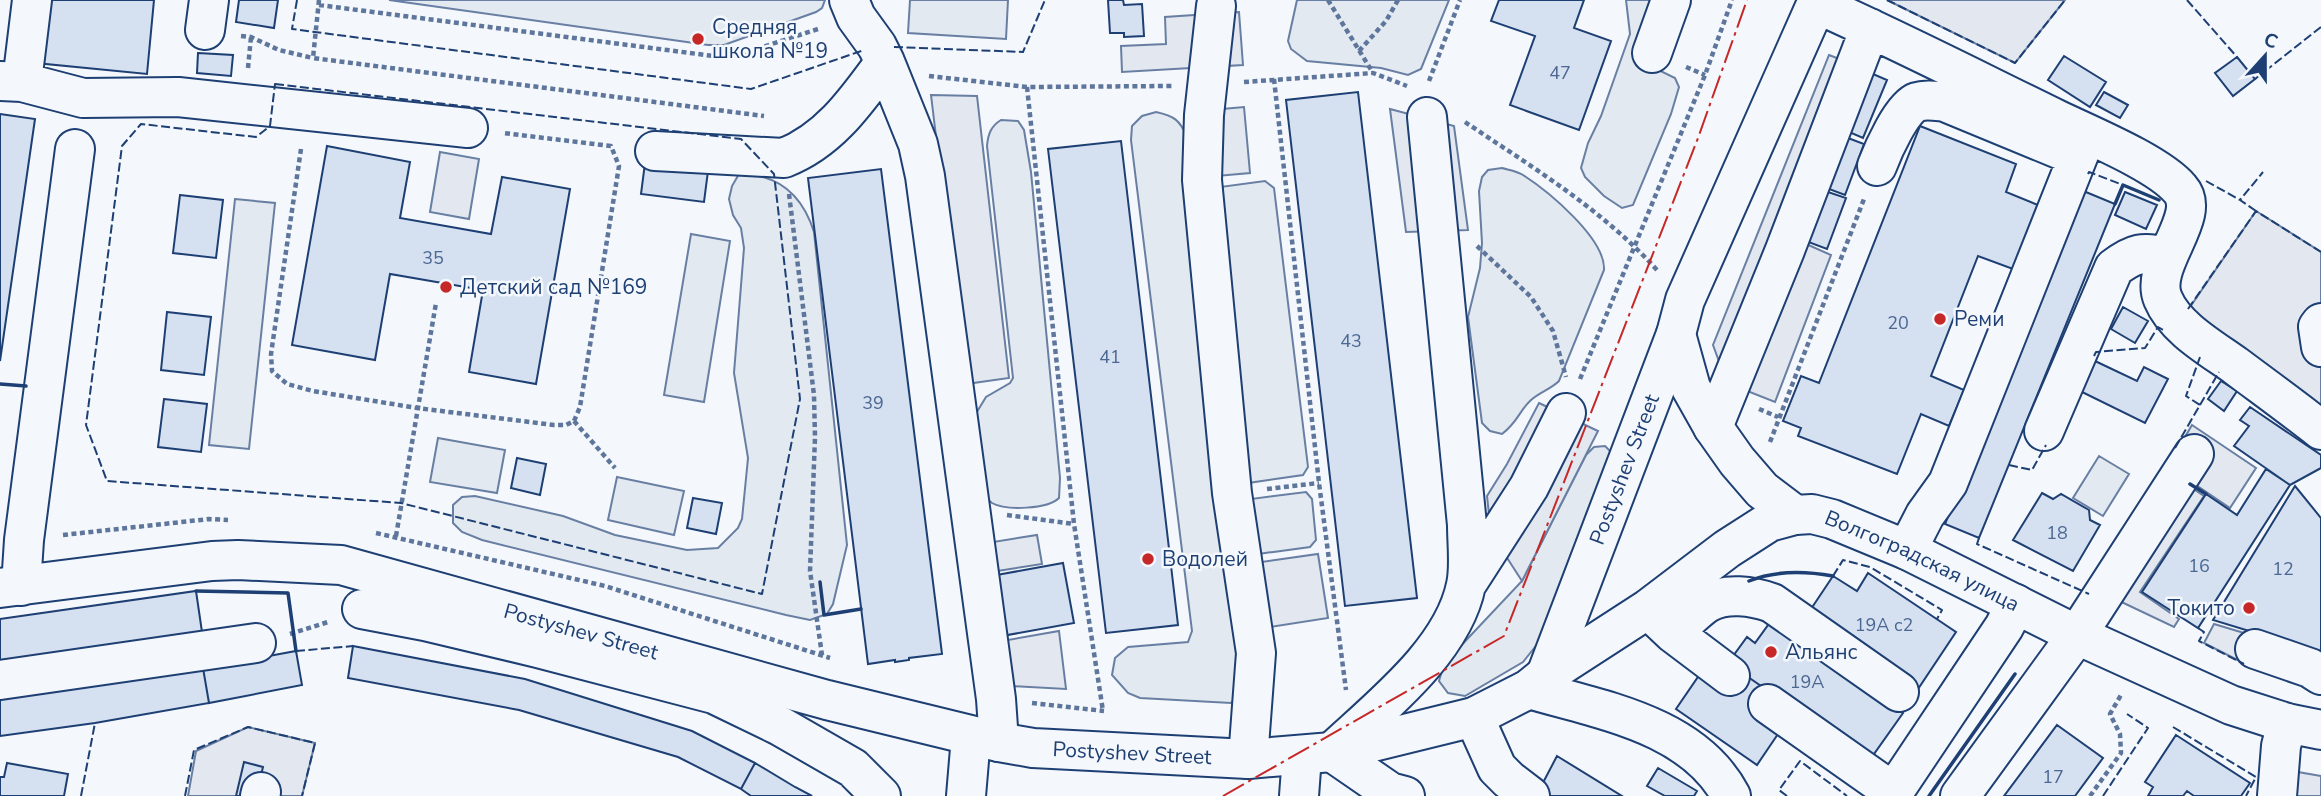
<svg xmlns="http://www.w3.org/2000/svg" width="2321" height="796" font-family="'Nunito Sans',sans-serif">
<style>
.green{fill:#e3e9f0;stroke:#687fa3;stroke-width:2}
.parking{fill:#e3e8f0;stroke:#687fa3;stroke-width:2}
.building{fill:#d5e0f0;stroke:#1d3f73;stroke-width:2}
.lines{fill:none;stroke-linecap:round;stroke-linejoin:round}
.minor-casing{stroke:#1d3f73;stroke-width:42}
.major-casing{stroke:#1d3f73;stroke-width:42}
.path{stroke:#5e769c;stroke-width:4.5;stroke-dasharray:5 3.5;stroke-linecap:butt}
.minor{stroke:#f4f7fb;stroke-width:38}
.major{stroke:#f4f7fb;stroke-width:38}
.fence{stroke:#1d3f73;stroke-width:2;stroke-dasharray:9 3.5;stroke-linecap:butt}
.wall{stroke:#1d3f73;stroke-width:3.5}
.power{stroke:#c62828;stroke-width:2;stroke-dasharray:24 5 3.5 5;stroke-linecap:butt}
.poi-dot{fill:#c62828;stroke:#f4f7fb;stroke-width:2.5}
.labels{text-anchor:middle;stroke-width:5;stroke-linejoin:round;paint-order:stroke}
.number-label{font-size:18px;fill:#4b6792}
.poi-label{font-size:21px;fill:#1d3f73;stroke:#f4f7fb;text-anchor:start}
.street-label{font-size:21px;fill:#1d3f73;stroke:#f4f7fb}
</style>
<rect width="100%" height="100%" fill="#f4f7fb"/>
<path class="green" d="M389 0H825L822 8 816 12 724 45H708Z
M910 0H1008L1006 39 908 33Z
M1297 0H1449L1421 69 1408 75 1381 68 1307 61 1291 49 1288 41Z
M1626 0H1663L1644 63 1675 78 1679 87 1671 114 1633 205 1622 208 1604 196 1585 177 1581 168 1588 143 1601 116 1630 34Z
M1156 112C1174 116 1180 120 1187 137L1242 652 1240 693 1231 703 1140 698 1128 693 1112 675 1115 658 1128 647 1188 642 1192 631 1131 140 1132 126 1142 116Z
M1001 120 1018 121 1024 130 1031 172 1060 478 1059 498C1048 509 1006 511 992 503 989 501 987 498 984 495L972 420 986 397 1010 383 1013 378 987 146C988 134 991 126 1001 120Z
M1502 168C1509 170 1517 171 1523 175 1548 191 1606 239 1604 270L1559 381C1551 389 1540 392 1531 400 1519 411 1518 422 1502 434L1490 431 1482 423 1468 317 1480 268 1482 243 1479 191 1482 177 1488 170Z
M739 174C778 174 802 194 814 232L847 545 833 604 827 614 810 620 786 615 482 540 462 532 453 523V505L462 497 475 496 563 516 615 535 687 550 718 548 738 528 742 519 748 458 734 373 744 248 741 228 733 215 729 199 732 186Z
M1265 181 1274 188 1308 467 1303 475 1248 483 1220 187Z
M235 199 275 203 249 449 209 445Z
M691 234 730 241 704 402 664 395Z
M438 438 505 450 497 493 430 482Z
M1605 446 1611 452 1543 637 1523 662 1465 696 1448 693 1439 681 1443 667 1456 651 1522 581 1586 455 1594 447Z
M2099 456 2129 474 2103 516 2073 498Z
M617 477 684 491 674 535 608 520Z
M1306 492 1312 499 1316 540 1310 547 1258 554 1251 499Z"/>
<path class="parking" d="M1887 0H2065L2015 63Z
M1239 12 1243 65 1122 72 1121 46 1166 44 1165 17Z
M1829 55 1863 68 1797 240 1831 255 1775 402 1727 383 1713 345Z
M931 95 977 96 1009 378 966 384Z
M1244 107 1250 173 1217 176 1211 110Z
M1390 109 1454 126 1468 230 1406 232Z
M440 152 479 159 469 219 430 212Z
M2256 211 2321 252V411L2188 310Z
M1539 403 1598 431 1522 581 1491 533 1487 496 1507 464Z
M2192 425 2256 468 2230 508 2168 466Z
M2186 484 2204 496 2140 592 2179 619 2174 627 2111 597Z
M1037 535 1042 564 991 572 987 543Z
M1318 554 1328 618 1264 628 1254 563Z
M2214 624 2321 656 2257 670 2204 643Z
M1059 631 1066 689 1010 686 1002 641Z
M248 727 315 743 302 796H188L196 751Z
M2298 772 2321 776V796H2295Z"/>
<path class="building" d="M42 0H154L147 74 36 63Z
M239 0H278L274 28 236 22Z
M1108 0H1123L1124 5 1142 4 1144 36 1124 37V33H1110Z
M1499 0H1584L1574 28 1611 41 1579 130 1510 105 1535 36 1491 21Z
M198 53 233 55 231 76 197 73Z
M2064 56 2106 82 2090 107 2048 80Z
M2237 57 2255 79 2233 96 2215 73Z
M1866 71 1887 80 1863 138 1842 129Z
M1358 92 1417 598 1345 606 1286 100Z
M2104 92 2128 105 2120 118 2096 105Z
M0 114 35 119 0 361Z
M1920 126 2016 164 2006 192 2038 205 2013 269 1978 256 1931 376 1964 390 1949 426 1921 414 1897 474 1798 436 1801 428 1783 421 1801 376 1819 383Z
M1840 135 1864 144 1845 195 1821 186Z
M1121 141 1178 625 1106 633 1048 149Z
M327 146 410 162 400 218 491 234 502 177 570 189 536 384 469 372 483 290 390 274 375 360 292 345Z
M645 163 708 171 704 202 641 194Z
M881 169 942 654 909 658V660L895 662V660L868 664 808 178Z
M1822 190 1846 198 1827 249 1803 240Z
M2081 190 2115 204 1979 538 1945 524Z
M2125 192 2157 205 2146 229 2115 215Z
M180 195 223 200 216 258 173 253Z
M2123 307 2148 321 2135 343 2111 329Z
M167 312 211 317 204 375 161 370Z
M2095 361 2137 381 2144 367 2168 379 2145 423 2080 391Z
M2221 381 2237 391 2224 411 2208 399Z
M164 399 207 404 201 452 158 447Z
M2250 407 2321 455V468L2290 485 2234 446 2249 426 2240 420Z
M517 458 546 464 540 495 511 488Z
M2266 469 2290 485 2198 628 2142 592 2206 494 2237 515Z
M2295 486 2321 518V653L2213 620Z
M2042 493 2053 499 2061 494 2089 510 2090 520 2100 525 2073 571 2013 540Z
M693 498 722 503 716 534 687 528Z
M1063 563 1074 623 1002 636 991 576Z
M1868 573 1956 632 1918 689 1807 615 1833 576 1857 591Z
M196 591 202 632 0 661V619Z
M1771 621 1903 713 1869 761 1728 663 1747 637 1755 643Z
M353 646 525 679 692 731 755 763 741 789 678 757 519 710 348 678Z
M296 651 302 685 209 703 203 668Z
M203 668 209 703 95 723 0 736V699Z
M1735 668 1774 695 1780 731 1757 765 1676 709 1700 674Z
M2057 725 2103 758 2075 796H2004Z
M2176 735 2250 783 2241 796H2194L2187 791 2183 796H2148L2153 787 2145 782Z
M1557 756 1622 796H1536Z
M244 762 263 767 256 796H236Z
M7 763 68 774 64 796H0V777H4Z
M755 763 795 787 812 796H751L741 789Z
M1658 768 1697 791 1694 796H1665L1647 786Z"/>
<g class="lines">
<g class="minor-casing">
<path id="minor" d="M849 0 856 17 877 46 885 62 918 144 925 176 996 699 999 742
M1817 4C1898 40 1976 80 2056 119 2089 135 2158 163 2180 189 2204 216 2148 265 2163 299 2175 328 2211 348 2236 366 2264 387 2293 408 2321 430
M1216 6 1204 115 1202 180 1232 493 1256 653 1248 759
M205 30 209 0
M1652 53 1671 0
M0 81 22 82 83 98 178 97 468 128
M22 82 32 0
M655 151 784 158C830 140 857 100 885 62
M1877 166C1883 150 1902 107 1917 102 1926 99 1936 101 1945 102L2076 156
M2321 323 2318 327 2321 347
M1713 427 1785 250 1870 28
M2044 431 2114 268C2134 253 2143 251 2167 257
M1907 550 1925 515 1948 483 2087 134
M1466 585 1529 487 1566 413
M21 586 24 540 75 149
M362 609 425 621 538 648 714 694 780 726 853 768 881 796
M1654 615 1673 633 1730 676
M1673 633C1684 623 1695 611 1707 603 1726 592 1753 596 1772 603L1899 692
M2255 649 2310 668 2321 675
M0 680 256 643
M1529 689C1600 710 1693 724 1731 796
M1768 704 1893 792
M1474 717 1497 768 1509 780 1530 796
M260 796 261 792
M966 796 971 737
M1299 796 1302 756
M1405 796 1390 792 1332 752C1379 708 1453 651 1466 585 1470 567 1467 544 1467 525L1427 117
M1891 796 2004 627 2016 604
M1960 796 2077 635 2194 454
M2277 796 2281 746 2287 723"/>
</g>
<g class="major-casing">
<g id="major">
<path d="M1676 334 1691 388 1713 427 1737 461 1762 490 1795 515"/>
<path id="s1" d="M0 588 212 561 238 560 341 565 827 700 999 742 1033 748 1248 759 1332 752 1474 717 1529 689 1546 675 1648 609 1727 549 1769 522 1795 515 1812 514 1832 519 1907 550 2077 635 2231 705 2287 723 2321 730"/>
<path id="s2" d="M1546 675 1676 334 1685 300 1818 0"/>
</g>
</g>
<path class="path" d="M319 0 313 58 764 116
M1328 0 1373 73
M319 5 721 57 738 55 821 28
M241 36 251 37 279 50 313 58
M1359 51 1386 21 1398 0
M1686 67 1705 75
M248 68 251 37
M929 76 1027 87 1172 86
M1274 79 1319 483 1346 690
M1429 81 1460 0
M1244 82 1373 73 1407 86
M1027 87 1074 524 1103 711
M1465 122C1532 167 1603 210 1657 270
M301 149 271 354 272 371 287 384 313 391 417 408 554 425H566L574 421 580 407 619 166 611 146 503 133
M789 194 814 395 815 437 810 571 822 655
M1477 246 1531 297 1553 331 1566 377
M1580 379 1705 75 1732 0
M1759 409 1778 417
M574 421 615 468
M1770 442 1864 199
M1267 489 1319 483
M1007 515 1074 524
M376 533 605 586 830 658
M63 535 209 519 228 520
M396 536 436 303
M290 634 328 622
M1032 703 1104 711
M2090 796 2121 753 2120 734 2110 714 2121 695"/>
<use href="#minor" class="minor"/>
<use href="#major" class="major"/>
<path class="fence" d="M297 0 292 29 751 89 864 50
M1887 0 2015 63 2065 0
M2187 0 2237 57
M894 47 1023 52 1045 0
M2255 79 2321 27
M275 84 741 139 774 174 800 399 762 594 401 503 107 481 86 425 122 146 141 124 256 137 270 126Z
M2088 174 2089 172 2123 185
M2206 181 2240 200
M2256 211 2240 200 2263 172
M2188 309 2256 211 2321 252
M2094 356 2096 352 2145 348 2158 327 2163 330
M2200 405 2219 372
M2175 448 2200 405 2186 396 2200 357
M2009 465 2032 470 2046 445
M1979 538 1977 544 2089 594
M1833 576 1843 560 1870 567 1942 610 1937 619
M2198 628 2204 632 2199 641 2244 664
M296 651 353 646
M2173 727 2256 777 2246 796
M81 796 95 723
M185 796 194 750 248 727 315 743 302 796
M1787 796 1779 790 1800 761 1847 796
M2103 796 2148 728 2127 714"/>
<path class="wall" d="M2115 204 2123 185 2159 200
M0 384 26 386
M2190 484 2206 494
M1749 581C1776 570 1805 571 1833 576
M820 582 824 615 861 609
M196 591 288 593 296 651
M1929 796 2015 674"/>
<path class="power" d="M1223 796 1504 636 1698 138 1747 0"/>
</g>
<g class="poi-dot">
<circle cx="698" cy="39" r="7"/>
<circle cx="446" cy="287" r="7"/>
<circle cx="1940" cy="319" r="7"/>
<circle cx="1148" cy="559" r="7"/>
<circle cx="2249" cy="608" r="7"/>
<circle cx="1771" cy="652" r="7"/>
</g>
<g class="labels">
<g class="number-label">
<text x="1560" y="79">47</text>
<text x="433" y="264">35</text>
<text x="1898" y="329">20</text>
<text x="1351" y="347">43</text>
<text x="1110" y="363">41</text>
<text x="873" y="409">39</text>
<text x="2057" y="539">18</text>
<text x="2199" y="572">16</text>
<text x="2283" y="575">12</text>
<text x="1884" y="631">19А с2</text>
<text x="1807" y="688">19А</text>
<text x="2053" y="783">17</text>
</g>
<g class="poi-label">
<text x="712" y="34">Средняя<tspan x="712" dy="24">школа №19</tspan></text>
<text x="460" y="294">Детский сад №169</text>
<text x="1954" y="326">Реми</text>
<text x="1162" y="566">Водолей</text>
<text x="2235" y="615" text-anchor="end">Токито</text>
<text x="1785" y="659">Альянс</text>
</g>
<g class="street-label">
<text dy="7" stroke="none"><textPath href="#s2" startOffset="220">Postyshev Street</textPath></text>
<text dy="7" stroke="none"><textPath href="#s1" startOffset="2023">Волгоградская улица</textPath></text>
<text dy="7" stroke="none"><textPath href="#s1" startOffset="592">Postyshev Street</textPath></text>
<text dy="7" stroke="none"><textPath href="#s1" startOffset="1158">Postyshev Street</textPath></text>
</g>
</g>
<g transform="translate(2265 56) rotate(21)" stroke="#f4f7fb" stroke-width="5" paint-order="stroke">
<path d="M0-5L12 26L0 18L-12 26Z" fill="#1d3f73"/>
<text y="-10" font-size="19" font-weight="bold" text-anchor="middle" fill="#1d3f73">С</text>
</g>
</svg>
